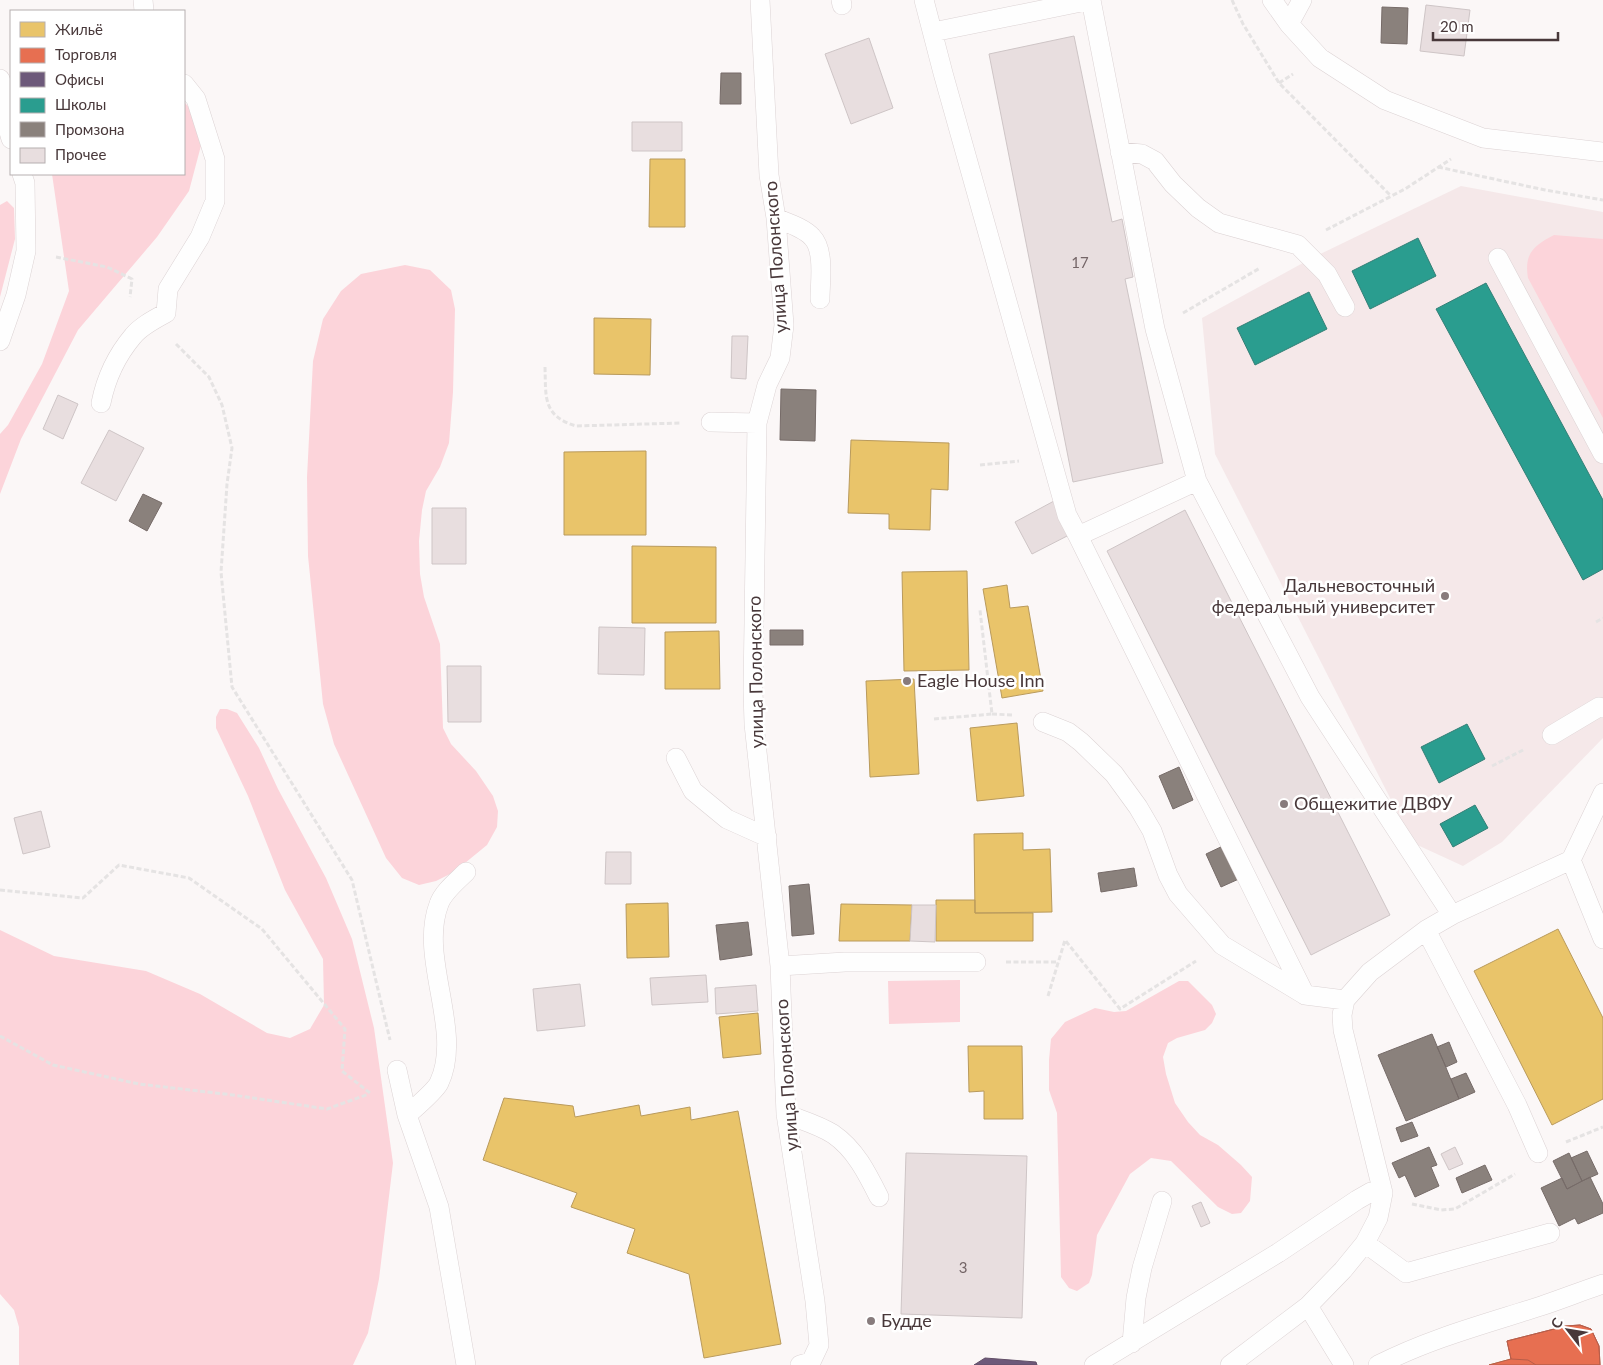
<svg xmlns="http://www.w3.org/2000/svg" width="1603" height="1365" font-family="Lato,sans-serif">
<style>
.built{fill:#f5e8e9}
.green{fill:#fcd4da}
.homes{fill:#e9c46a;stroke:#b99a5c}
.shops{fill:#e76f51;stroke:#b75e4a}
.offices{fill:#6d597a;stroke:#624f67}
.schools{fill:#2a9d8f;stroke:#337f76}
.industry{fill:#8a817c;stroke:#766b68}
.building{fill:#e8dedf;stroke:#cec5c6}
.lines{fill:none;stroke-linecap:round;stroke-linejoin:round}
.service-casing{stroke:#dcd3d4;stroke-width:20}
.path{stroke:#e5e3e3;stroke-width:3;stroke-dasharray:5 2.5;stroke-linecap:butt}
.service{stroke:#fefefe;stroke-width:19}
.poi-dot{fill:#877b7c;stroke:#fff;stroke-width:2}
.labels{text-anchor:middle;stroke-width:5;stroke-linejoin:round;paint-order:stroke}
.number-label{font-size:15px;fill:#746567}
.street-label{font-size:18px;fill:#48383a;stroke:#fff}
.poi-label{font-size:18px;fill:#48383a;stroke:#fff;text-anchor:start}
</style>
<rect width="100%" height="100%" fill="#fbf7f7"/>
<path class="built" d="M1461 186 1603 212V738L1502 842 1463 866 1413 843 1215 454 1202 318 1312 258Z"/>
<path class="green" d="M184 102 199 117 203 138 189 191 157 237 78 330 21 439 0 494V434L8 425 42 364 69 291 52 174H184Z
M7 201 14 208 15 239 0 297V205Z
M1554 235 1603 239V418L1528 278C1524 254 1533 246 1554 235Z
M405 265 430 270 451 290 455 309 453 392 449 443 440 467 426 491 422 510 419 541 420 574 424 597 440 644 443 728 451 744 476 771 493 796 498 811 497 827 487 845 454 872 436 881 419 885 402 878 386 858 334 744 323 704 308 556 307 477 313 361 323 319 341 291 361 274Z
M220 709H227L237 713 259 748 278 789 326 878 352 939 374 1028 393 1163 379 1279 368 1333 353 1365H19V1327L14 1310 0 1294V930L54 956 146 971 200 994 267 1033 290 1038 310 1029 324 1005 323 959 285 890 248 796 216 728V717Z
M960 980V1022L889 1024 888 981Z
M1179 981H1188L1212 1005 1216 1014 1212 1023 1205 1030 1177 1038 1168 1043 1163 1057 1166 1074 1175 1103 1188 1122 1200 1135 1218 1145 1241 1165 1252 1177 1250 1201 1241 1213 1232 1214 1218 1207 1171 1161 1151 1158 1130 1174 1097 1235 1092 1275 1089 1283 1077 1291 1069 1288 1061 1277 1057 1113 1049 1090V1060L1051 1039 1065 1022 1095 1008 1114 1012 1126 1011Z"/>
<path class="homes" d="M650 159H685V227H649Z
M594 318 651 319 650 375 594 374Z
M851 440 949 443 948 490 931 489 930 530 889 529V514L848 513Z
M646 451V535H564V452Z
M632 546 716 547V623H632Z
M967 571 969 670 904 671 902 572Z
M1007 585 1010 608 1028 606 1043 691 1002 698 983 589Z
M719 631 720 689H665V632Z
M914 679 919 774 870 777 866 681Z
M1017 723 1024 796 977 801 970 728Z
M1023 833V850L1050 849 1052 912 975 913 974 834Z
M936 900H975V913H1033V941H936Z
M668 903 669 957 627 958 626 904Z
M841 904 912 905 910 941H839Z
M1558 929 1603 1018V1099L1552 1125 1474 971Z
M758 1013 761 1054 723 1058 719 1017Z
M968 1046H1022L1023 1119H984V1091L969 1092Z
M504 1098 573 1106 575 1117 639 1105 641 1116 690 1107 691 1120 738 1111 781 1344 704 1358 689 1274 627 1253 635 1229 571 1207 577 1193 483 1160Z
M1511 1359 1528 1360 1536 1365H1489Z"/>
<path class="shops" d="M1580 1325 1591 1329 1599 1346 1600 1365H1536L1528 1360 1511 1359 1507 1341 1566 1326Z
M1580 1325 1591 1329 1599 1346 1600 1365H1489L1511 1359 1507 1341 1566 1326Z"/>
<path class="offices" d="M985 1358 1036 1362 1037 1365H974Z"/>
<path class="schools" d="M1418 238 1436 276 1370 309 1352 271Z
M1486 283 1603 500V569L1583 580 1436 309Z
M1309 292 1327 329 1255 365 1237 328Z
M1467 724 1485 759 1439 783 1421 747Z
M1475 805 1488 828 1453 847 1440 824Z"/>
<path class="industry" d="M1382 7 1408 8 1407 44 1381 43Z
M721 73H741V104H720Z
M781 389 816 390 815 441 780 440Z
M143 494 162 503 147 531 129 521Z
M770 630H803V645H770Z
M1179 767 1193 800 1173 809 1159 776Z
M1225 845 1241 878 1221 887 1206 854Z
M1134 868 1137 886 1101 892 1098 873Z
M809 884 814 934 792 936 789 886Z
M748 922 752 955 720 960 716 925Z
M1432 1034 1459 1099 1406 1121 1378 1055Z
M1449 1042 1457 1062 1446 1067 1437 1047Z
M1466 1073 1475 1092 1459 1099 1451 1079Z
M1412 1122 1418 1136 1401 1142 1396 1128Z
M1429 1147 1437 1165 1431 1167 1439 1186 1415 1197 1405 1175 1399 1178 1392 1163Z
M1587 1151 1598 1174 1582 1181 1571 1158Z
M1569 1153 1582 1181 1567 1189 1553 1161Z
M1485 1165 1492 1180 1462 1193 1456 1178Z
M1590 1177 1603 1204V1213L1578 1224 1575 1218 1559 1226 1541 1188 1562 1178 1567 1189Z"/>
<path class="building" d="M1426 5 1470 10 1464 56 1420 51Z
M1074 36 1112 222 1122 219 1133 277 1125 279 1163 463 1073 482 989 54Z
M869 38 893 108 851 124 825 54Z
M632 122H682V151H632Z
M732 336H748L746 379 731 378Z
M58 395 78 404 63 439 43 429Z
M109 430 144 448 116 501 81 483Z
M1054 501 1071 534 1032 554 1015 522Z
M432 508H466V564H432Z
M1185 510 1390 915 1311 955 1107 551Z
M599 627 645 628 644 675 598 674Z
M447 666H481V722H448Z
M41 811 50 847 23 854 14 818Z
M606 852H631V884H605Z
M912 905H936L935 942 910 941Z
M706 975 708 1002 652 1005 650 978Z
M580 984 585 1026 537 1031 533 989Z
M756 985 758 1011 716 1014 715 988Z
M1455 1147 1463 1164 1449 1170 1441 1154Z
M906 1153 1027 1156 1022 1318 901 1314Z
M1201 1202 1210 1223 1201 1227 1192 1206Z"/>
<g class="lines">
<g class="service-casing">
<path id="service" d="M143 0 144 11
M760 0 769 175 776 218 784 325 780 358 767 385 757 423 753 690 754 724 780 966 786 1114 815 1301 819 1345 811 1362 800 1365
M841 0 842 5
M924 0 943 73 1067 515 1078 536 1305 995 1345 1000
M1091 0 1155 329 1197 481 1310 697 1452 915
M1272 0 1289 24 1320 58 1385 100 1483 138 1603 152
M1289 24 1302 0
M933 32 1091 0
M0 79 2 84 3 111 11 139
M1120 152 1142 154 1155 161 1173 184 1198 208 1219 223 1298 245 1327 274 1345 307
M776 218C788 223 804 228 812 237 825 250 820 282 820 299
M1498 258 1603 454
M0 341 16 295 26 251 25 183 22 174
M101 403C106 378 117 355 133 336 141 326 155 319 166 313L168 289 200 237 215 201V159L196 99 184 84
M711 422 757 423
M1078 536 1197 481
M1043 722 1068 732 1081 742 1114 774 1138 807 1152 831 1168 875 1178 894 1222 945 1305 995
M1552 735 1599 707 1603 708
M676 758 693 791 727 819 767 837
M1603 793 1571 860 1603 939
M1426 930 1517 1105 1538 1153
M780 966 845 962H976
M397 1070 407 1115 439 1207 466 1365
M786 1114C801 1120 819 1125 833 1134 855 1149 867 1173 879 1197
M407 1115C415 1108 435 1091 439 1083 464 1031 418 958 439 904 443 892 457 881 466 872
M1365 1243 1406 1273 1550 1233
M1308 1306 1344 1365
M1132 1343 1136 1298 1142 1268 1162 1201
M1094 1365 1278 1253 1357 1200 1371 1192 1383 1193
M1230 1365 1308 1306 1343 1270 1365 1243 1378 1218 1383 1193 1343 1030 1342 1015 1345 1000 1370 972 1426 930 1452 915 1571 860
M1378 1365C1431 1338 1485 1324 1541 1306 1562 1299 1582 1291 1603 1284"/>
</g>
<path class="path" d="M1232 0 1243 24 1279 83 1391 196
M1279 83 1293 74
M1438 167 1545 190 1603 200
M1326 230 1405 189 1451 159
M56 257 107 267 132 279 130 297
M1183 313 1260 268
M176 344 209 377 222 405 232 448 227 484 221 572 232 687 352 880 390 1040
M545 367C546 396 542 416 576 426L680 423
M980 465 1019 461
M1596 622 1603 618
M992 714 1012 715
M934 719 992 714 980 610
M1492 766 1525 749
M0 890 83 898 119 865 189 878 262 929 345 1029 342 1071 370 1093
M1006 962H1058
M1048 996 1065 940 1120 1009 1196 961
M0 1036 53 1065 139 1084 233 1095 327 1109 369 1094
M1566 1142 1603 1127
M1412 1204 1441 1210 1455 1209 1515 1174"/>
<use href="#service" class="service"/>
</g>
<g class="poi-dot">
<circle cx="1445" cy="596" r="5"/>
<circle cx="907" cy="681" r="5"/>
<circle cx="1284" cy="804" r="5"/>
<circle cx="871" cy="1321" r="5"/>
</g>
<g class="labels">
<g class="number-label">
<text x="1080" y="268">17</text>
<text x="963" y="1273">3</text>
</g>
<g class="street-label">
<text transform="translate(776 257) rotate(-94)" y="6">улица Полонского</text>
<text transform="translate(756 672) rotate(-91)" y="6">улица Полонского</text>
<text transform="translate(787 1075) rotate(-94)" y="6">улица Полонского</text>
</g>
<g class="poi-label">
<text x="1435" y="592" text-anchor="end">Дальневосточный<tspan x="1435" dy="21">федеральный университет</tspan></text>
<text x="917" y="687">Eagle House Inn</text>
<text x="1294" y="810">Общежитие ДВФУ</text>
<text x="881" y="1327">Будде</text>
</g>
</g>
<rect x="10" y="10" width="175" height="165" fill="#ffffff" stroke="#b6afb0"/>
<rect x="20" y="22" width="25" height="15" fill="#e9c46a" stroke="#b6afb0"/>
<text x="55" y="35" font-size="15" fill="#48383a">Жильё</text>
<rect x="20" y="48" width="25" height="15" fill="#e76f51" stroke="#b6afb0"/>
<text x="55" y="60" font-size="15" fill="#48383a">Торговля</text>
<rect x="20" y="72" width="25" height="15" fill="#6d597a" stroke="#b6afb0"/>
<text x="55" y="85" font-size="15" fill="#48383a">Офисы</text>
<rect x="20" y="98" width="25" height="15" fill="#2a9d8f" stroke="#b6afb0"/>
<text x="55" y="110" font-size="15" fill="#48383a">Школы</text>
<rect x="20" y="122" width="25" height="15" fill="#8a817c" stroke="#b6afb0"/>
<text x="55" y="135" font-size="15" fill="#48383a">Промзона</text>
<rect x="20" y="148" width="25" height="15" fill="#e8dedf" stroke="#b6afb0"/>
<text x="55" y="160" font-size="15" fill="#48383a">Прочее</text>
<g transform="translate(1568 1330) rotate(301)" stroke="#ffffff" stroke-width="4" paint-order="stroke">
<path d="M0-4L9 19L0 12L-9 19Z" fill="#48383a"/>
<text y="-8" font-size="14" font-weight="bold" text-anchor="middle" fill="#48383a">С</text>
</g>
<path d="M1433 32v8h125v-8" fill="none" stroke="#48383a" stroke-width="2.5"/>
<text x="1440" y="32" font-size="15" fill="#48383a" stroke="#ffffff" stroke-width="4" paint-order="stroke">20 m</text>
</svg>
